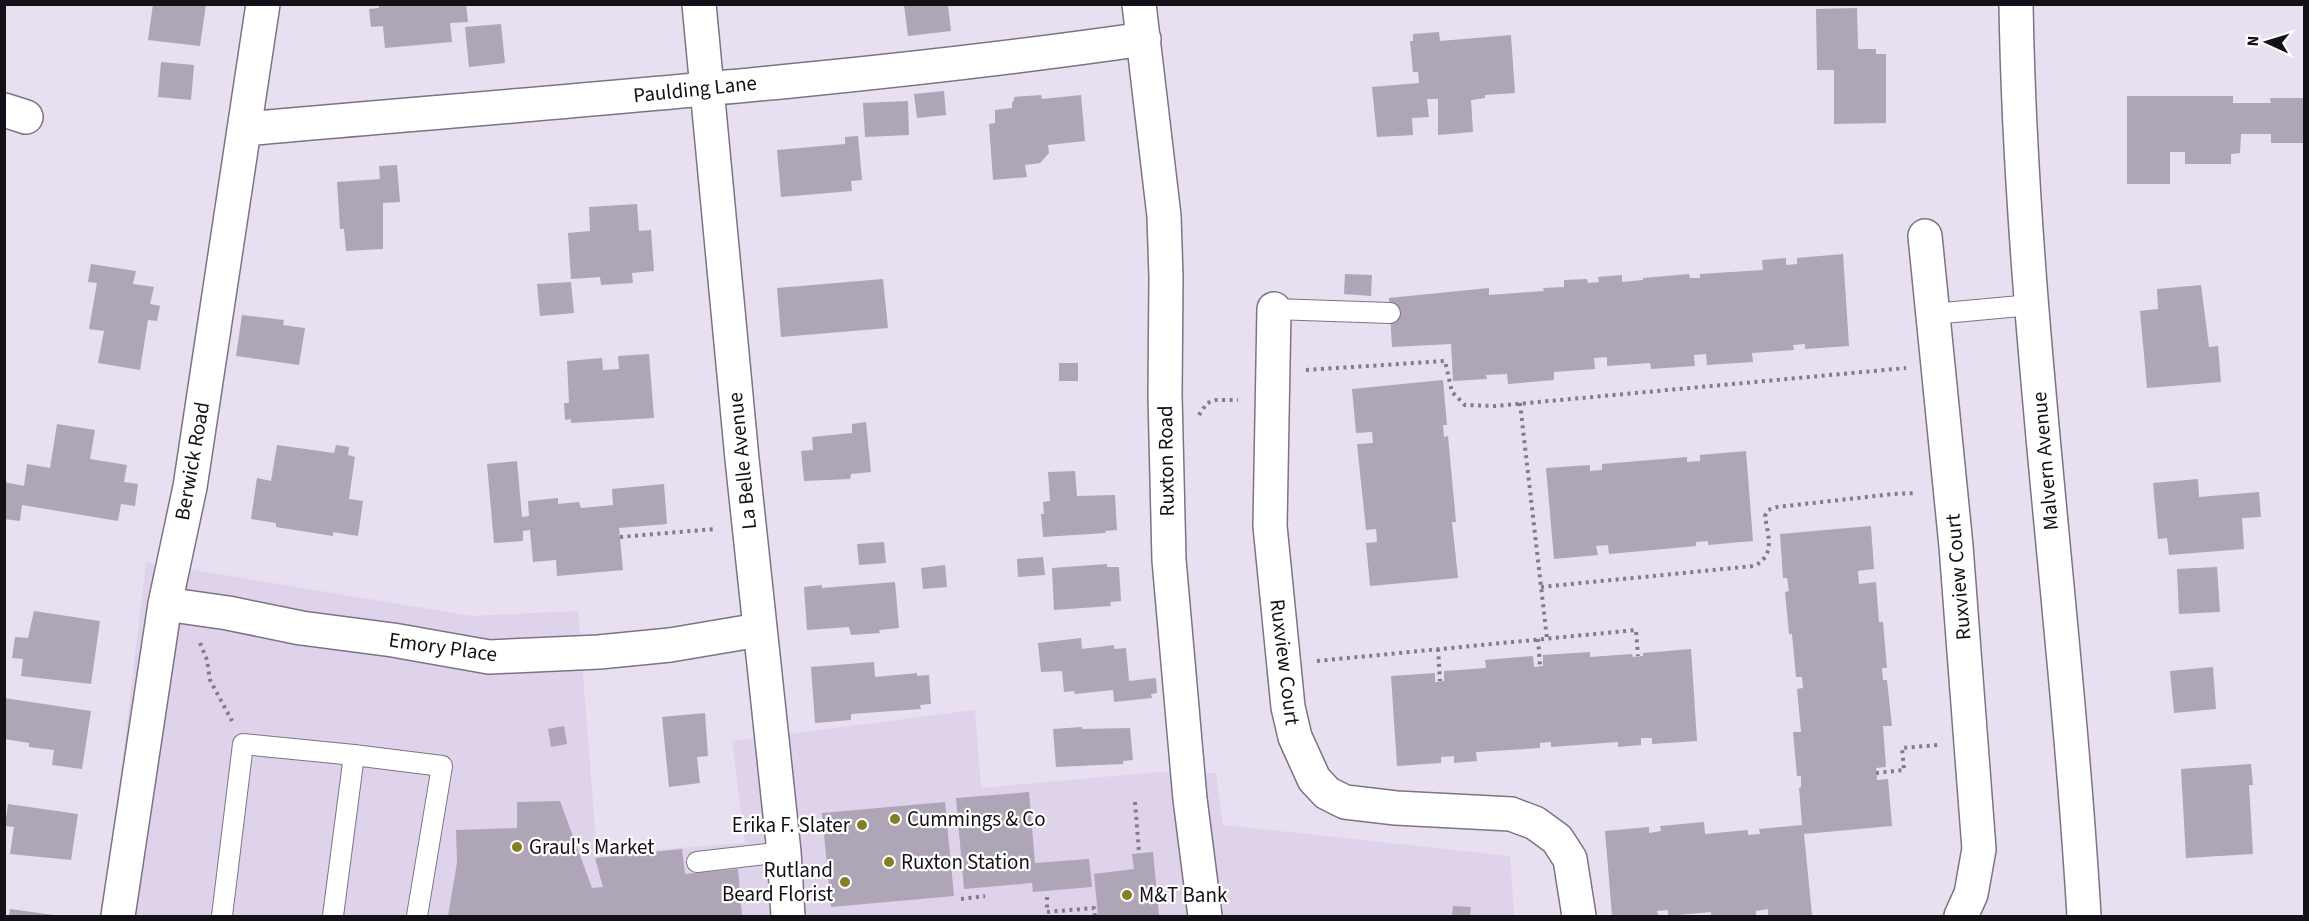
<svg xmlns="http://www.w3.org/2000/svg" width="2309" height="921" font-family="'Source Sans 3',sans-serif">
<style>
.built{fill:#dfd2eb}
.building{fill:#aea5b7}
.lines{fill:none;stroke-linecap:round;stroke-linejoin:round}
.service-casing{stroke:#7c7384;stroke-width:22}
.minor-casing{stroke:#7c7384;stroke-width:36}
.path{stroke:#827c89;stroke-width:4;stroke-dasharray:3 4.5;stroke-linecap:butt}
.service{stroke:#fff;stroke-width:20}
.minor{stroke:#fff;stroke-width:33}
.poi-dot{fill:#847e25;stroke:#fff;stroke-width:2}
.labels{text-anchor:middle;stroke-width:4.5;stroke-linejoin:round;paint-order:stroke}
.street-label{font-size:21px;fill:#141017;stroke:#fff}
.poi-label{font-size:21px;fill:#141017;stroke:#fff;text-anchor:start}
</style>
<rect width="100%" height="100%" fill="#e8dff1"/>
<path class="built" d="M146 562 472 616 578 611 597 854 745 843 732 741 975 710 981 788 1159 772 1216 773 1223 825 1510 856 1514 916H104Z"/>
<path class="building" d="M153 4H206L200 46 148 40Z
M379 4H466L468 22 450 23 452 42 385 48 383 26 371 27 369 9 379 8Z
M904 5H948L951 31 908 36Z
M1857 8 1858 49H1876V54H1886V123L1834 124V70H1817L1816 9Z
M501 24 505 63 469 67 465 27Z
M1439 32 1440 41 1511 35 1515 93 1485 95V98L1471 100 1473 132 1438 135V99H1427L1429 117 1412 118 1413 135 1377 137 1372 87 1419 83 1418 72H1413L1410 41H1413V34Z
M161 62 194 65 191 100 158 97Z
M944 91 946 115 917 118 914 94Z
M1041 95 1042 99 1081 95 1085 141 1048 145 1049 153 1040 163 1025 165 1027 177 993 180 989 124 995 123V110L1012 108V102L1014 101V97Z
M2127 96H2233V103H2271L2270 98H2304V143H2271V134H2241L2240 153 2231 154V164H2185V152H2170V184H2127Z
M908 101 909 135 865 137 863 103Z
M858 136 862 180 851 181 852 191 781 197 777 150 845 144V137Z
M397 165 400 202 383 203V249L346 251 344 229H340L337 182 380 179 379 166Z
M637 204 639 231 651 230 654 271 632 273 633 283 601 285 600 277 571 279 568 233 590 231 589 207Z
M1843 254 1849 346 1805 349V344L1793 345 1794 350 1752 353 1753 362 1707 365 1706 354 1694 355 1695 366 1651 369 1650 363 1607 366V357L1594 358 1595 369 1554 372V380L1508 384 1507 374 1486 375 1487 379 1453 381 1451 344 1392 347 1389 298 1489 288V295L1544 291 1543 288 1564 287V280L1587 279 1588 283 1599 282 1598 277 1622 275V282L1643 280V278L1689 274 1690 278H1700V274L1763 270 1762 260 1786 258V265L1797 264V258Z
M91 264 136 271 133 284 154 287 150 304 160 306 157 321 148 320 140 370 98 363 104 331 89 329 97 283 88 282Z
M1345 274 1372 275 1371 296 1344 294Z
M883 279 888 328 781 337 777 288Z
M571 282 574 313 540 316 537 284Z
M2201 285 2209 347 2218 346 2221 382 2147 388 2140 311 2158 309 2157 289Z
M242 315 284 320 283 325 305 328 299 365 236 356Z
M649 354 654 418 571 423V419L565 420 564 403H569L567 361 602 358 603 370 619 369 618 356Z
M1059 363H1078V381H1059Z
M1443 380 1447 425H1443L1444 437 1448 436 1456 522H1452L1458 578 1370 586 1366 543 1377 542 1376 529 1366 530 1357 444 1373 443 1372 432 1356 433 1352 389Z
M866 422 871 472 851 474 850 479 804 481 801 451 813 450 812 437 852 433V424Z
M57 424 95 430 90 459 127 465 124 482 138 484 135 506 121 504 118 521 22 505 20 521 4 519V482L24 486 27 464 50 468Z
M277 445 334 453 336 445 349 447 348 455 355 457 349 499 363 501 358 536 333 532V536L276 527V523L251 519 257 478 271 481Z
M1746 451 1753 541 1708 545V541L1696 542V546L1609 554 1608 545 1596 546 1598 555 1554 559 1546 468 1590 465V471L1602 470V464L1687 457V462L1700 461V455Z
M517 461 522 517 529 516 528 501 558 498V504L579 502 581 508 613 505 612 489 664 484 667 524 619 528 623 570 557 576 556 560 533 562 530 530 523 531V541L494 543 487 464Z
M1075 471 1077 496 1115 495 1117 530 1105 531 1106 533 1043 537 1041 514H1044L1043 502 1050 501 1048 472Z
M2198 479 2199 497 2259 492 2261 517 2242 518 2244 549 2169 555 2167 538 2158 539 2153 483Z
M1871 526 1874 569 1858 571 1859 584 1876 582 1879 622H1883L1887 668H1882L1883 680H1887L1892 726H1883L1886 767 1876 768 1877 780 1888 779 1892 826 1804 834 1812 915 1768 916V909L1756 911V916H1711V912L1668 916V910L1657 911 1658 916H1612L1605 831 1649 827V833L1661 831 1660 826 1704 822 1705 834 1748 830V835L1760 834 1759 829 1802 825 1799 788 1801 787V776H1797L1793 732H1801L1797 689 1803 688 1802 677H1796L1792 634H1789L1785 592 1789 591 1787 578H1783L1780 534Z
M884 542 886 563 859 565 857 544Z
M1043 557 1045 575 1018 577 1017 559Z
M1107 564V567H1119L1121 601 1110 602 1111 606 1054 610 1052 568Z
M945 565 947 587 923 589 921 568Z
M2217 567 2220 612 2179 614 2177 569Z
M895 582 899 628 879 630 880 633 851 635 849 627 807 630 804 587 822 585V588Z
M34 611 100 621 91 684 21 676 23 659 12 658 15 637 28 638Z
M1081 638 1082 649 1114 645V649L1126 648 1129 681 1156 678 1157 693 1151 694 1152 698 1114 702 1113 690 1075 694 1074 691 1064 692 1062 671 1041 672 1038 643Z
M1691 649 1697 741 1652 744V738H1641V745L1618 747V742L1551 747V742L1540 743V748L1476 752 1477 761 1454 763V756L1441 757V763L1397 766 1391 676 1435 673V682L1444 681V671L1486 668 1485 660 1533 656 1534 667 1543 666V655L1590 652V657L1632 654 1633 657 1643 656V653Z
M874 662 875 677 917 673V676L929 675 931 704 920 705 921 709 851 714V720L815 723 811 667Z
M2213 667 2216 709 2174 713 2170 671Z
M4 698 91 711 82 769 52 765 54 750 29 747V743L4 739Z
M705 713 708 756 697 757 700 783 669 787 662 717Z
M564 726 567 744 551 747 548 729Z
M1082 727V729L1130 728 1133 760 1123 761V764L1056 767 1053 729Z
M2251 764 2253 785H2249L2253 854 2186 858 2181 769Z
M1029 792 1035 863 1089 859 1092 887 1033 892 1032 883 964 889 956 798Z
M560 801 592 888 603 887 595 858 682 849 685 874 738 869 742 916H448L457 863 456 830 517 828V802Z
M945 802 954 896 831 907 822 813Z
M8 804 78 814 71 860 10 854 14 827 5 826Z
M1153 852 1159 916H1098L1094 874 1134 869 1132 854Z
M1453 906 1471 907 1470 916H1452Z
M10 909 54 915V916H9Z"/>
<g class="lines">
<g class="service-casing">
<path id="service" d="M1274 309 1390 313
M1933 314 2031 305
M354 755 442 766 417 916
M697 862 784 852
M222 916 243 744 354 755 333 916"/>
</g>
<g class="minor-casing">
<path id="minor" d="M699 4 742 459 784 852 788 916
M1139 4 1164 216 1166 277 1165 395 1169 560 1190 799 1205 916
M2016 4C2021 310 2066 612 2084 916
M4 110 26 117
M245 129C545 102 846 82 1144 39
M1925 236 1956 546 1979 849 1971 894 1961 916
M1274 309 1270 526 1288 707 1295 737 1314 779 1327 793 1345 802 1396 808 1511 814 1535 823 1557 839 1570 859 1579 916
M165 604 228 613 301 628 393 640 489 657 599 652 670 645 759 630
M118 916 165 604 190 487 263 4"/>
</g>
<path class="path" d="M1306 370 1445 361 1452 392 1465 405 1495 406 1906 368
M1520 403 1547 639
M1199 415 1207 403 1216 400H1238
M620 537 715 529
M1541 587 1754 566C1776 555 1768 536 1765 516L1768 510 1777 507 1893 494 1917 493
M1538 639 1540 666
M200 643 207 660 210 680 232 721
M1438 649 1440 681
M1317 661 1636 630 1638 656
M1876 773 1904 770 1902 748 1938 745
M1135 802 1139 852
M815 828H824
M1047 897V912L1094 908 1095 916
M961 899 985 896"/>
<use href="#service" class="service"/>
<use href="#minor" class="minor"/>
</g>
<g class="poi-dot">
<circle cx="895" cy="819" r="6"/>
<circle cx="862" cy="825" r="6"/>
<circle cx="517" cy="847" r="6"/>
<circle cx="889" cy="862" r="6"/>
<circle cx="845" cy="882" r="6"/>
<circle cx="1127" cy="895" r="6"/>
</g>
<g class="labels">
<g class="street-label">
<text transform="translate(695 89) rotate(-6)" y="7">Paulding Lane</text>
<text transform="translate(192 461) rotate(-80)" y="7">Berwick Road</text>
<text transform="translate(742 461) rotate(-96)" y="7">La Belle Avenue</text>
<text transform="translate(1166 461) rotate(-91)" y="7">Ruxton Road</text>
<text transform="translate(2045 461) rotate(-95)" y="7">Malvern Avenue</text>
<text transform="translate(1958 577) rotate(-95)" y="7">Ruxview Court</text>
<text transform="translate(443 647) rotate(8)" y="7">Emory Place</text>
<text transform="translate(1285 662) rotate(83)" y="7">Ruxview Court</text>
</g>
<g class="poi-label">
<text x="907" y="826">Cummings &amp; Co</text>
<text x="850" y="832" text-anchor="end">Erika F. Slater</text>
<text x="529" y="854">Graul's Market</text>
<text x="901" y="869">Ruxton Station</text>
<text x="833" y="877" text-anchor="end">Rutland<tspan x="833" dy="24">Beard Florist</tspan></text>
<text x="1139" y="902">M&amp;T Bank</text>
</g>
</g>
<rect width="2309" height="921" fill="none" stroke="#141017" stroke-width="12"/>
<g transform="translate(2267 42) rotate(274)" stroke="#ffffff" stroke-width="4.5" paint-order="stroke">
<path d="M0-4.5L10 22L0 15L-10 22Z" fill="#141017"/>
<text y="-9" font-size="16" font-weight="bold" text-anchor="middle" fill="#141017">N</text>
</g>
</svg>
